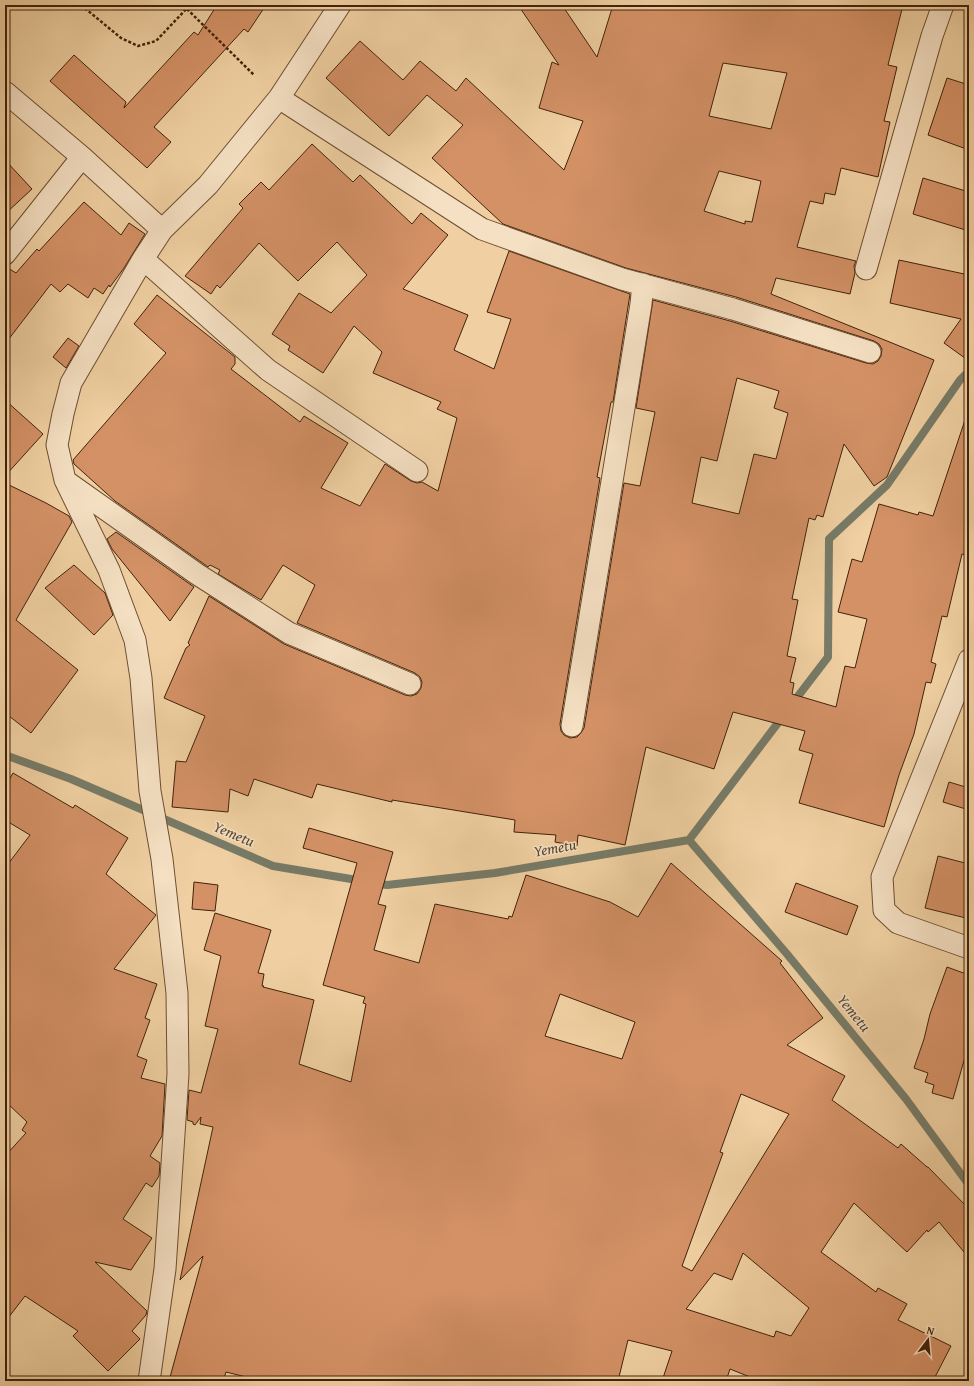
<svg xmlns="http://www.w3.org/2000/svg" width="974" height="1386" font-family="'Gentium Book Plus',serif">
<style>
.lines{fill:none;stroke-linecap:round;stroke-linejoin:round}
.stream{stroke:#777b68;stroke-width:8}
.building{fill:#d49166;stroke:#42220b;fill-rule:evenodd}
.street-casing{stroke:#6e4e31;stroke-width:23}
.path{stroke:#42220b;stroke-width:2.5;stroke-dasharray:3 2;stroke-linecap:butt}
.street{stroke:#f5e0c3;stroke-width:21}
.labels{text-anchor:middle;stroke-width:3;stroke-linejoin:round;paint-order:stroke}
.water-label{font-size:15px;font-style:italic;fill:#584732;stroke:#f5e0c3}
</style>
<rect width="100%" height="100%" fill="#f0d0a2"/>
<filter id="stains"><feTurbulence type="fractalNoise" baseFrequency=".005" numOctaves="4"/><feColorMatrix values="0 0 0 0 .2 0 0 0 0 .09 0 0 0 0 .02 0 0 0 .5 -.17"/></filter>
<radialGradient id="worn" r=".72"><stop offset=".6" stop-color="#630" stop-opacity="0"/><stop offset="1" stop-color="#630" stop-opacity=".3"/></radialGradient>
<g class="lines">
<path class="stream" d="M792 704 828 657 829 539 887 485 960 380 969 371
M5 755 71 779 273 866 363 881
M689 840 784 715
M374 883 387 885 495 873 689 840 787 954 906 1099 969 1185"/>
</g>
<path class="building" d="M217 5H266L248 32 244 29 154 127 171 142 147 168 50 81 74 55 126 102 124 108 194 32 198 35Z
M518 5H562L597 57 613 5H903L888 65 897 67 884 121 890 122 878 177 841 168 835 195 825 193 823 204 810 201 797 247 856 261 854 266 855 273 850 294 776 278 771 294 934 360 887 477 874 486 844 444 823 517 817 515 815 520 809 518 792 599 798 600 787 656 796 658 790 682 794 683 792 694 836 707 845 666 855 668 867 619 838 612 852 559 862 562 879 504 918 515 919 512 933 516 965 420 969 421V543L966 555 962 554 947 617 942 616 931 662 936 664 931 683 926 682 914 734 899 775 884 827 799 803 813 754 799 750 805 731 733 712 714 769 646 747 625 845 578 835 577 846 555 842 556 835 514 832 515 820 392 800V802L317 784 312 798 254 779 248 796 230 789 228 812 172 807 176 761 186 762 205 716 164 698 186 648 190 645 188 643 209 596 284 644 405 695 411 696 417 694 421 688 422 682 420 677 415 673 297 623 315 585 283 565 261 600 218 574 220 570 210 565 208 567 204 564 115 501 74 464 73 460 166 353 134 324 157 295 235 357V364L231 369 300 422 304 416 348 443 321 488 360 506 385 464 411 481 417 483 422 482 438 491 457 418 437 409 441 402 373 373 382 352 354 326 323 373 288 350 290 346 272 334 299 293 331 313 367 275 337 242 298 281 259 243 220 288 217 285 211 294 185 276 243 208 239 204 261 182 269 190 312 144 353 182 360 175 412 224 421 213 448 235 403 289 468 315 454 350 494 369 511 319 487 312 509 251 630 294 613 402H611L597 477 600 478 560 724 561 731 564 735 570 738 577 737 581 733 584 728 624 483 640 486 655 412 636 408 653 300 730 321 866 363 873 364 878 361 881 356 882 349 879 344 874 341 736 297 626 268 503 224 432 158 463 125 427 95 389 136 326 78 360 41 403 80 420 61 456 91 466 78 564 170 583 121 539 108 552 62 559 65ZM723 63 787 73 771 129 709 116ZM719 171 761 181 752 222 745 221V224L704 211ZM737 378 779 391 774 408 788 413 776 459 754 454 739 514 692 503 701 457 717 461Z
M947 78 969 85V150L928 135Z
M5 160 32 189 5 214Z
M923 178 969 192V231L913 214Z
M84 202 121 235 129 223 145 234 124 268 110 287 109 285 103 294 94 288 88 298 68 284 60 292 51 284 5 344V266L16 273 37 249 39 251Z
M899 260 969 275V361L944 343 961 319 890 303Z
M68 338 79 346 66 368 53 357Z
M5 400 43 434 5 476Z
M5 483 46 503 69 516 72 522 16 620 78 670 31 733 5 713Z
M116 532 194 587 170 621 112 549 107 539Z
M74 565 105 593 113 615 94 635 45 588Z
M13 773 73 808 75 805 128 838 106 874 156 915 114 969 157 984 145 1018 150 1020 137 1056 147 1060 141 1078 165 1084 162 1136 150 1156 160 1163 159 1176 152 1187 146 1183 123 1219 152 1238 131 1270 95 1262 147 1311 146 1315 132 1331 140 1339 108 1371 73 1336 78 1331 25 1296 5 1322V1156L26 1133 22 1130 27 1122 5 1101V868L30 835 5 820V787Z
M949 782 969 788V810L943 802Z
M309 828 393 852 378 904 386 906 374 950 419 963 435 904 508 919 509 916 512 917 526 875 610 902 638 917 671 863 782 961 780 963 823 1018 787 1045 845 1076 832 1100 898 1148 901 1144 927 1167H928L969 1209V1258L939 1222 928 1232 927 1230 907 1252 854 1203 821 1252 876 1292 878 1288 907 1304 898 1320 951 1346 933 1381H760L730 1369 726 1381H662L672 1351 628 1340 618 1381H456L435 1377 434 1381H262L226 1372 223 1381H169L203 1256 180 1280 213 1127 200 1124 201 1117 195 1125 193 1124V1122L187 1120 189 1090 201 1093 218 1029 205 1026 221 956 204 950 215 913 271 930 258 973 264 974 262 986H264L263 987 314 1000 299 1064 351 1082 366 1004 363 1003 365 997 323 985 357 863 303 848ZM560 994 635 1022 622 1059 545 1036ZM741 1094 789 1114 692 1271 682 1266 723 1153 720 1152ZM743 1253 809 1308 791 1336 776 1331 774 1337 686 1309 714 1273 732 1280Z
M938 856 969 864V904L966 918 925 908Z
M194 882 218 885 215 911 192 909Z
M796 883 858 906 847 935 785 912Z
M947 967 969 975V1043L953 1099 932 1093 934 1085 925 1082 928 1073 914 1068 924 1039 930 1014Z"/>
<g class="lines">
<g class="street-casing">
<path id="street" d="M5 92 82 157 162 230
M279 98 482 229 622 279 733 309 870 352
M5 254 82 157
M143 259 268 370 417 471
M866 269 932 36 943 5
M67 482 197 574 289 633 410 684
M969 660 882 877 884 910 898 923 969 948
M572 726 641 304 643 284
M149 1381 165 1269 178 1074 177 993 162 859 150 791 141 678 135 640 109 570 65 480 57 445 63 414 71 383 143 259 162 230 208 185 279 98 340 5"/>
</g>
<path class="path" d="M81 5 121 38 138 46 156 41 190 5
M187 9 254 75"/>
<use href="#street" class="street"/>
</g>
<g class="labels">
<g class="water-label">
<text transform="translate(234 834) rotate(23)" y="5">Yemetu</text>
<text transform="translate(555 848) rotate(-10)" y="5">Yemetu</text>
<text transform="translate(854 1013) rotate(51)" y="5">Yemetu</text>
</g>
</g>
<rect width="974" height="1386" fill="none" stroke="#f0d0a2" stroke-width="20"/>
<rect x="6" y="6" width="962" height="1374" fill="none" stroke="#42220b" stroke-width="2"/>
<rect x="10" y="10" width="954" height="1366" fill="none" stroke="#42220b"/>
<g transform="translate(928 1340) rotate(16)" stroke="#f5e0c3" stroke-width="3" paint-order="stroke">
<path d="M0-3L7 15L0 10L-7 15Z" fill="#42220b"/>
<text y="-6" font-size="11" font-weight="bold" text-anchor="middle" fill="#42220b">N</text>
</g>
<rect width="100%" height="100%" filter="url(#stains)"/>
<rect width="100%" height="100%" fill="url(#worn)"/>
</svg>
